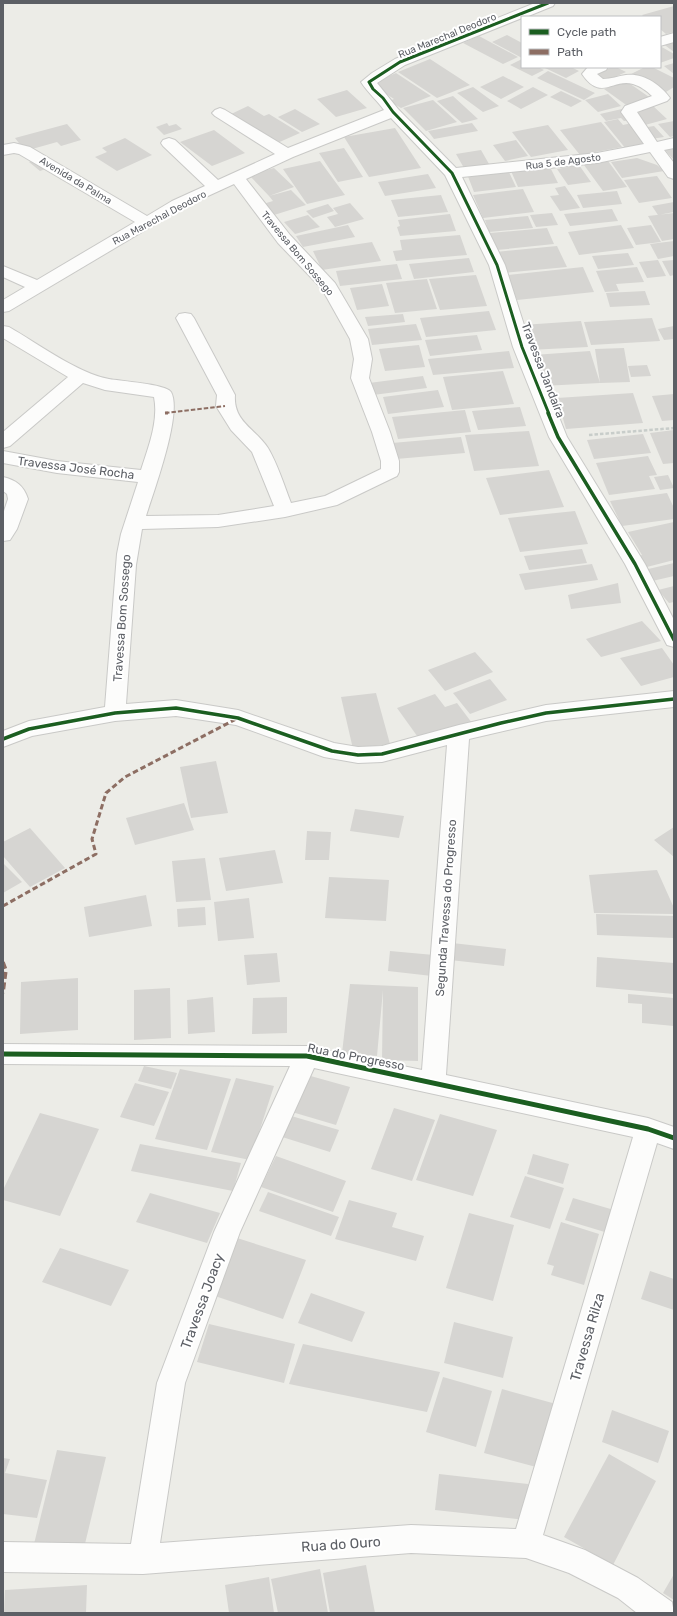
<svg xmlns="http://www.w3.org/2000/svg" width="677" height="1616" font-family="Rubik,sans-serif">
<style>
.building{fill:#d6d5d2}
.lines{fill:none;stroke-linecap:round;stroke-linejoin:round}
.street-casing{stroke:#c9c9c7;stroke-width:2}
.path{stroke:#c8cdca;stroke-width:2.5;stroke-dasharray:3.5 2;stroke-linecap:butt}
.street{fill:#fcfcfb;fill-rule:evenodd}
.quiet-far2{stroke:#8d6e63;stroke-width:2;stroke-dasharray:4.5 2;stroke-linecap:butt}
.quiet-far1{stroke:#8d6e63;stroke-width:3;stroke-dasharray:5.5 3;stroke-linecap:butt}
.quiet{stroke:#8d6e63;stroke-width:3.5;stroke-dasharray:7 3.5;stroke-linecap:butt}
.cycleway-far2-casing{stroke:#fff;stroke-width:5}
.cycleway-far1-casing{stroke:#fff;stroke-width:6}
.cycleway-casing{stroke:#fff;stroke-width:8}
.cycleway-far2{stroke:#1b5e20;stroke-width:3}
.cycleway-far1{stroke:#1b5e20;stroke-width:3.5}
.cycleway{stroke:#1b5e20;stroke-width:5}
.labels{text-anchor:middle;stroke-width:4;stroke-linejoin:round;paint-order:stroke}
.far-street-label{font-size:10px;fill:#5c5f65;stroke:#fff}
.street-label{font-size:12px;fill:#5c5f65;stroke:#fff}
.near-street-label{font-size:14px;fill:#5c5f65;stroke:#fff}
</style>
<rect width="100%" height="100%" fill="#ecece7"/>
<path class="building" d="M674 6V32L666 34 660 29V17H644L642 15Z
M507 35 522 43V58L492 42Z
M479 36 518 57 503 64 463 43Z
M674 39V52L662 43Z
M660 46 674 54V58L660 63Z
M430 59 470 85 437 98 398 72Z
M522 59V67H538L544 70 532 76 510 65Z
M674 63V74L664 66Z
M543 67H571L579 71 566 78Z
M612 67H616L626 72 606 81 594 75Z
M645 67H652L674 78V87L666 92 631 74Z
M548 71 595 93 584 100 537 78Z
M396 73 431 96 401 108 389 101 394 99 371 84Z
M503 76 524 87 501 99 480 87Z
M626 81 652 99 629 107 604 89Z
M473 87 499 106 483 112 457 93Z
M533 87 548 95 521 109 507 101Z
M347 90 367 108 336 117 317 99Z
M561 91 582 101 571 107 550 97Z
M608 94 621 106 598 112 585 100Z
M453 96 478 119 462 123 437 101Z
M433 100 457 122 426 131 403 108Z
M652 105 667 119 645 125 630 111Z
M248 106 264 116 269 114 300 133 275 144 229 115Z
M295 109 320 124 302 132 278 117Z
M622 109 632 120 624 121 621 118 606 121 600 114Z
M618 119 623 125 632 123 649 144 626 149 604 122Z
M674 121V136L670 137 658 124Z
M601 122 622 147 580 155 560 130Z
M167 123 169 126 176 124 182 129 164 135 156 127Z
M472 123 478 131 434 139 428 131Z
M67 124 81 140 61 146 57 142 25 151 15 138Z
M548 125 568 150 531 157 512 132Z
M654 126 664 137 651 139 641 128Z
M395 128 421 168 369 177 344 137Z
M214 130 245 153 212 166 180 142Z
M125 138 152 155 117 171 95 157 107 152 102 148Z
M516 140 528 156 505 161 493 145Z
M674 147V160L664 149Z
M344 148 363 177 338 182 319 153Z
M481 150 489 164 464 168 456 154Z
M637 158 657 165 664 171 622 178 611 162Z
M36 159 48 168 40 171 29 162Z
M320 161 345 195 307 204 283 169Z
M608 161 627 187 603 191 584 165Z
M579 165 591 182 568 185 557 169Z
M550 167 558 183 518 187 511 171Z
M274 168 294 187 269 196 249 175Z
M508 170 516 187 474 192 467 174Z
M428 174 436 188 385 196 378 182Z
M657 176 672 198 639 203 624 180Z
M565 186 580 208 560 211 550 196 559 195 555 188Z
M523 189 534 212 483 218 473 195Z
M291 190 306 205 274 215 263 204 273 201 269 196Z
M617 191 622 204 583 208 577 195Z
M441 195 448 212 398 217 391 200Z
M674 202V212L658 215 652 206Z
M350 203 364 219 335 227 327 217 338 214 333 208Z
M328 204 334 211 313 218 306 211Z
M612 209 618 221 570 226 564 214Z
M552 213 558 225 536 227 530 215Z
M674 213V239L662 241 648 216Z
M450 214 456 231 400 236 397 227 400 226 398 220Z
M308 215 320 227 295 234 284 222Z
M528 216 533 228 489 232 485 220Z
M348 225 355 237 303 247 296 236Z
M621 225 634 248 579 255 568 232Z
M651 225 661 242 636 245 627 228Z
M547 228 554 244 497 250 490 233Z
M460 235 467 255 396 261 393 251 402 250 400 240Z
M674 241V256L658 259 650 244Z
M372 242 381 261 322 270 313 251Z
M557 246 567 267 504 273 496 252Z
M628 253 634 265 598 269 592 256Z
M469 258 474 272 414 279 409 264Z
M658 260 666 276 647 278 639 262Z
M674 260V275L670 276 662 261Z
M397 264 402 279 340 286 336 271Z
M583 267 594 292 517 300 507 275Z
M637 267 644 282 616 284 619 291 605 292 596 271Z
M476 275 487 306 440 310 429 279Z
M427 279 437 309 395 313 386 283Z
M382 284 389 306 357 310 350 288Z
M645 291 650 305 610 307 606 293Z
M489 311 496 330 426 337 420 318Z
M403 314 405 322 368 326 365 317Z
M652 318 660 341 591 345 584 322Z
M581 321 588 347 529 350 522 325Z
M416 324 422 340 372 345 368 329Z
M674 326V339L664 340 658 329Z
M477 335 482 350 430 356 425 340Z
M419 345 425 367 385 371 379 349Z
M624 348 630 382 600 383 595 349Z
M509 351 514 368 433 375 428 359Z
M590 351 600 383 542 386 533 355Z
M647 365 651 376 631 377 628 366Z
M503 371 514 404 452 410 443 377Z
M423 376 427 388 373 395 369 383Z
M438 390 444 407 388 414 383 397Z
M633 393 643 423 566 429 557 398Z
M674 394V420L662 421 652 396Z
M520 407 526 426 478 430 472 411Z
M465 410 471 432 398 439 392 417Z
M674 430V463L663 464 650 433Z
M529 431 539 466 474 471 465 435Z
M643 434 651 453 594 459 587 440Z
M461 437 465 453 396 459 392 443Z
M648 456 657 475 649 476 655 489 609 495 596 463Z
M549 470 564 507 500 515 486 478Z
M668 475 674 488 660 490 654 477Z
M667 493 674 508V519L622 526 610 501Z
M575 511 588 544 520 552 508 518Z
M674 522V560L643 568 637 557 642 555 628 532Z
M582 549 587 563 529 570 524 556Z
M674 563V576L648 582 644 570Z
M592 564 598 580 525 590 519 574Z
M618 583 621 603 571 609 568 595Z
M674 586V602L669 603 658 590Z
M642 621 661 641 601 657 586 639Z
M662 648 674 665V677L641 686 620 658Z
M475 652 493 672 445 691 428 670Z
M490 679 507 700 470 714 453 693Z
M376 693 390 744 353 749 341 697Z
M435 694 445 707 457 703 472 723 420 740 397 708Z
M216 761 228 813 191 818 180 767Z
M184 803 194 830 135 845 126 818Z
M355 809 404 816 399 838 350 831Z
M674 827V857L654 840Z
M30 828 65 868 30 887 3 856V842Z
M307 831 331 832 329 860H305Z
M275 850 283 883 226 891 219 858Z
M205 858 211 900 176 902 172 861Z
M3 863 22 882 3 893Z
M657 870 674 908V914L594 913 589 875Z
M329 877 389 880 386 921 325 918Z
M146 895 152 926 89 937 84 907Z
M249 898 254 938 218 941 214 902Z
M205 907 206 925 178 927 177 909Z
M596 914 674 916V938L597 935Z
M452 943 506 949 504 966 450 960Z
M390 951 434 955 432 976 388 971Z
M277 953 280 982 247 985 244 955Z
M597 957 674 963V994L596 987Z
M78 978V1030L20 1034 21 982Z
M350 984 418 987V1061L382 1060 383 990 377 1056 342 1053Z
M170 988 171 1038 134 1040V990Z
M628 994 674 998V1026L642 1023V1004L628 1003Z
M213 997 215 1032 188 1034 187 1000Z
M287 997V1033L252 1034 253 998Z
M144 1066 177 1073 171 1089 138 1081Z
M180 1069 231 1079 207 1150 155 1139Z
M307 1075 350 1087 336 1125 292 1112Z
M236 1078 274 1086 250 1160 211 1152Z
M135 1083 169 1092 154 1126 120 1117Z
M394 1108 435 1120 412 1181 371 1169Z
M40 1113 99 1129 60 1216 3 1200V1190Z
M440 1114 497 1130 473 1196 416 1180Z
M288 1115 339 1130 330 1152 279 1136Z
M140 1144 241 1163 233 1191 131 1171Z
M533 1154 569 1164 563 1184 527 1174Z
M276 1156 346 1181 333 1212 261 1187Z
M525 1176 564 1188 550 1229 510 1217Z
M268 1192 339 1217 331 1236 259 1211Z
M150 1193 220 1213 207 1243 136 1222Z
M573 1198 614 1210 608 1233 565 1220Z
M349 1200 397 1213 392 1227 424 1236 416 1261 335 1239Z
M469 1213 514 1225 493 1301 446 1288Z
M561 1222 599 1234 584 1285 551 1275 554 1266 547 1264Z
M237 1238 306 1260 283 1319 212 1295Z
M60 1248 129 1270 111 1306 42 1282Z
M650 1271 674 1279V1310L641 1299Z
M311 1293 365 1312 352 1342 298 1323Z
M454 1322 513 1337 503 1378 444 1363Z
M209 1324 295 1344 284 1383 197 1362Z
M303 1344 440 1372 427 1412 289 1384Z
M443 1377 492 1391 476 1447 426 1432Z
M502 1389 556 1404 540 1468 484 1453Z
M612 1410 669 1431 658 1463 602 1442Z
M57 1450 106 1457 83 1552 34 1544Z
M609 1454 656 1481 613 1565 564 1537Z
M3 1458 10 1459 5 1473 47 1480 37 1518 3 1514Z
M439 1474 528 1484 526 1520 435 1510Z
M366 1565 375 1613H330L323 1573Z
M320 1569 328 1613H278L271 1579Z
M674 1574V1600L663 1593Z
M269 1577 274 1613H229L225 1585Z
M87 1585 86 1613H4L5 1590Z"/>
<g class="lines">
<g class="street-casing">
<path id="street" d="M535 3H555L553 6 526 17H522V18L405 65 377 83 398 109 456 168 597 153 644 144 621 112 625 106 652 96C647 91 640 86 633 84 613 78 601 102 582 74L588 67H608L606 70 597 74 603 79C611 79 618 76 626 75 643 73 660 84 670 98L667 101 637 112 657 142 674 138V148L664 150 674 163V179L668 177 650 152 597 163 462 177 505 265 531 347 567 437 645 564 674 620V647L667 645 625 564 549 437 513 347 489 265 445 175 391 118 293 157 246 179 290 235 335 283 368 339 372 359 369 378 390 432 399 461V472L397 476 337 505 285 517 218 527 142 529 136 565 126 704 176 700 238 710 334 743 358 747 382 746 459 725 546 705 674 691V707L546 721 469 739 446 1075 648 1118 674 1127V1149L657 1143 543 1535 585 1550 638 1578 672 1602 674 1613H637L618 1598 569 1573 526 1558 411 1553 143 1574 3 1572V1542L131 1544 157 1383 214 1232 290 1066 3 1064V1044L307 1046 422 1070 447 745 382 762 358 763 324 757 236 725 176 716 115 721 32 736 3 747V731L29 721 105 707 117 554 121 534 138 482 57 473 3 463V451L57 461 141 470C148 448 159 421 154 397L105 390 83 383 10 446 3 448V432L68 377 3 338V326L9 327C37 343 79 374 109 379 120 381 166 384 171 392 183 413 153 493 146 516L218 515 274 506 252 452 231 430 216 406 217 395 176 318 179 314 185 313 191 314 194 318 235 395C233 422 256 429 268 448 278 465 284 485 291 503L325 496 381 469V461L372 432 351 378 354 359 350 339 322 289 278 243 234 184 184 207 9 311 3 312V300L25 287 3 277V266L37 280 135 222 19 154 14 153 3 155V145L14 143 30 147 147 216 172 201 205 186 163 146 161 143 163 140 169 138 175 140 218 180 275 154 215 116 212 113 215 110 220 108 225 110 288 148 384 110C377 100 368 93 361 82L372 73 395 59ZM314 1068 633 1137 516 1529 411 1525 160 1543 185 1383 240 1232Z
M674 33V42L660 46V37Z
M3 477C16 480 24 486 28 499L17 529 10 540 3 541V514L8 499 7 494 3 491Z"/>
</g>
<path class="path" d="M589 435 674 428"/>
<use href="#street" class="street"/>
<path class="quiet-far2" d="M165 413 225 406"/>
<path class="quiet-far1" d="M165 413H168
M3 906 96 854 92 839 106 793 125 777 238 718"/>
<path class="quiet" d="M3 962 6 970 3 993"/>
<g class="cycleway-far2-casing">
<path id="cycleway-far2" d="M548 3 400 62 369 82 373 89 383 98 393 112 452 173 497 265 522 347 549 414"/>
</g>
<g class="cycleway-far1-casing">
<path id="cycleway-far1" d="M548 413 558 437 635 564 674 640
M3 739 29 729 115 713 176 708 238 718 332 751 358 755 382 754 501 723 546 713 674 699"/>
</g>
<g class="cycleway-casing">
<path id="cycleway" d="M3 1054 307 1056 648 1129 674 1138"/>
</g>
<use href="#cycleway-far2" class="cycleway-far2"/>
<use href="#cycleway-far1" class="cycleway-far1"/>
<use href="#cycleway" class="cycleway"/>
</g>
<g class="labels">
<g class="far-street-label">
<text transform="translate(447 35) rotate(-22)" y="4">Rua Marechal Deodoro</text>
<text transform="translate(563 161) rotate(-7)" y="4">Rua 5 de Agosto</text>
<text transform="translate(76 180) rotate(31)" y="4">Avenida da Palma</text>
<text transform="translate(159 217) rotate(-28)" y="4">Rua Marechal Deodoro</text>
<text transform="translate(298 253) rotate(50)" y="4">Travessa Bom Sossego</text>
</g>
<g class="street-label">
<text transform="translate(543 370) rotate(69)" y="4">Travessa Jandaíra</text>
<text transform="translate(76 468) rotate(7)" y="4">Travessa José Rocha</text>
<text transform="translate(122 618) rotate(-86)" y="4">Travessa Bom Sossego</text>
<text transform="translate(446 908) rotate(-86)" y="4">Segunda Travessa do Progresso</text>
<text transform="translate(356 1057) rotate(11)" y="4">Rua do Progresso</text>
</g>
<g class="near-street-label">
<text transform="translate(202 1301) rotate(-70)" y="5">Travessa Joacy</text>
<text transform="translate(587 1337) rotate(-74)" y="5">Travessa Rilza</text>
<text transform="translate(341 1544) rotate(-4)" y="5">Rua do Ouro</text>
</g>
</g>
<rect width="677" height="1616" fill="none" stroke="#5c5f65" stroke-width="8"/>
<rect x="521" y="16" width="140" height="52" fill="#ffffff" stroke="#bebfc1"/>
<rect x="529" y="29" width="20" height="6" fill="#1b5e20" stroke="#bebfc1"/>
<text x="557" y="36" font-size="12" fill="#5c5f65">Cycle path</text>
<rect x="529" y="49" width="20" height="6" fill="#8d6e63" stroke="#bebfc1"/>
<text x="557" y="56" font-size="12" fill="#5c5f65">Path</text>
</svg>
